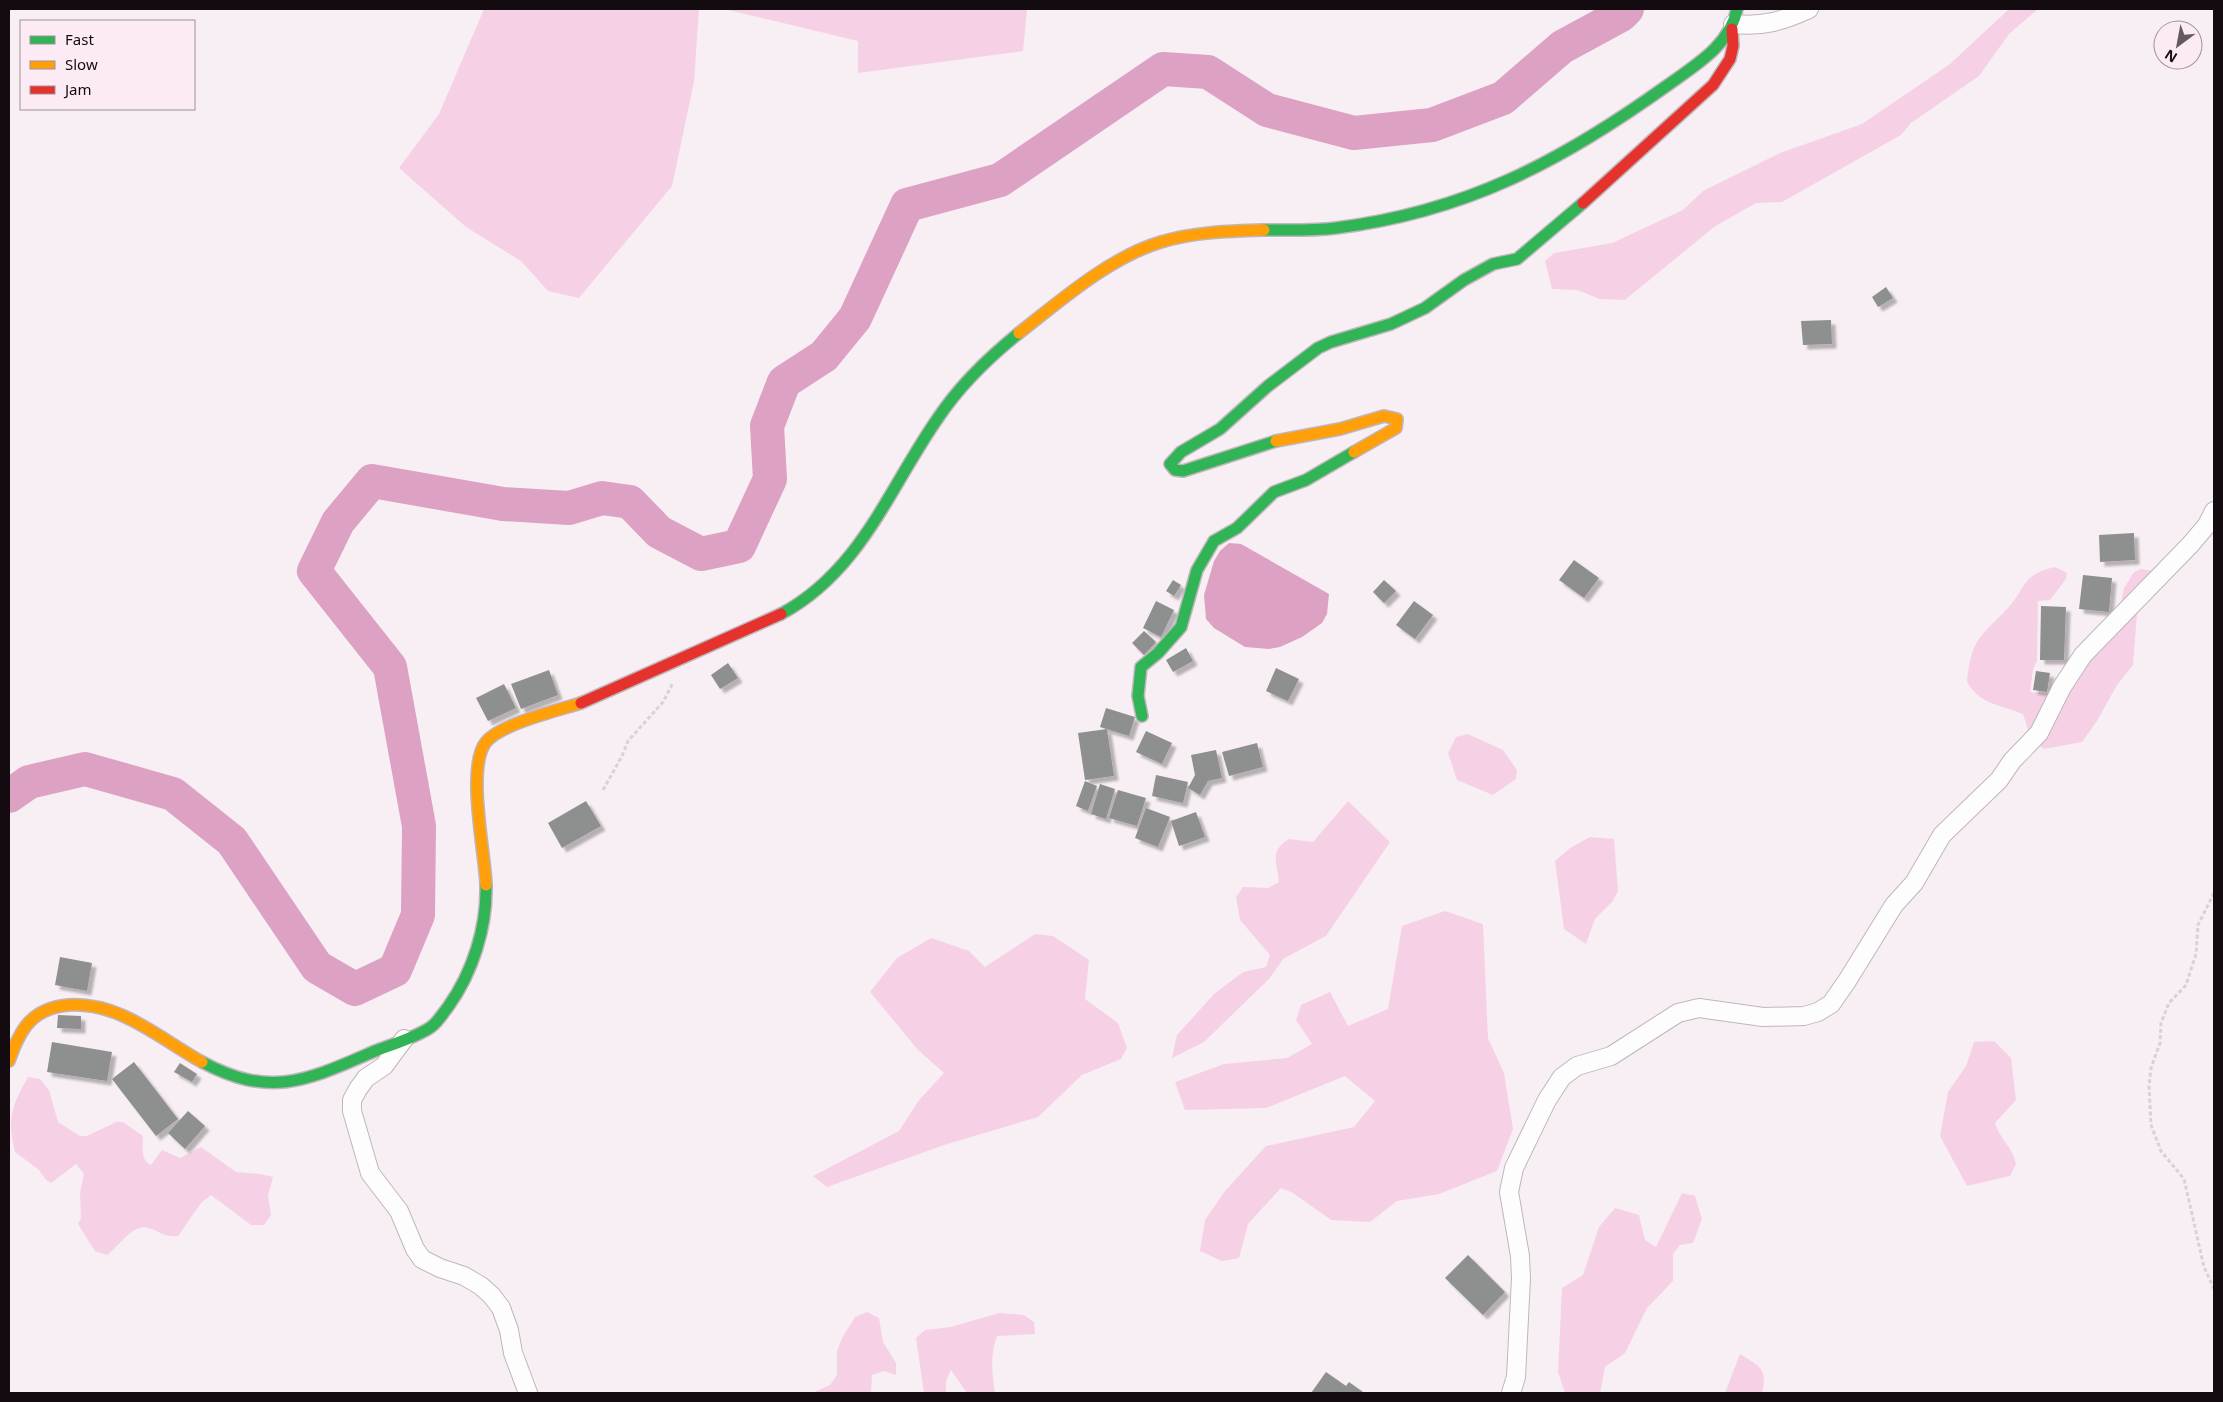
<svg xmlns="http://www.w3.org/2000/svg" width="2223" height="1402" font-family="'Noto Sans',sans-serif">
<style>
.green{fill:#f6d1e6}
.water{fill:#dca1c3}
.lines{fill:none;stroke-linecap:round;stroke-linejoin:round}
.river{stroke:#dca1c3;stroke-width:34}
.building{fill:#8e8f8f;filter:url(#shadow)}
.street-casing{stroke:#bfb6bb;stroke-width:20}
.fast-casing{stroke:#bfb6bb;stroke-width:14}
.slow-casing{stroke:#bfb6bb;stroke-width:14}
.jam-casing{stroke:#bfb6bb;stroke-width:14}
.path{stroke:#d5d3d5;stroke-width:3;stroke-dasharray:4 2.5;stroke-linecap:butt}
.street{stroke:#fefdfd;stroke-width:18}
.fast{stroke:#30b455;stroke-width:11}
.slow{stroke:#ff9f0a;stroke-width:11}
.jam{stroke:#e5322d;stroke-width:11}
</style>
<defs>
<filter id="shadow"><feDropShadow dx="4.5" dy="4.5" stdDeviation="1" flood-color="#0004"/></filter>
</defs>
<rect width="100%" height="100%" fill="#f8eff4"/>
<path class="green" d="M484 9H699L694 82 672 186 579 298 548 291 521 261 466 227 399 168 439 114Z
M724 9H1027L1023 51 858 73V41Z
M2009 9H2038L2009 34 1979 76 1911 123 1901 135 1782 202 1756 203 1714 227 1625 300 1600 299 1577 290 1552 289 1545 261 1554 253 1612 243 1683 210 1703 191 1780 153 1862 124 1950 64Z
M2055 567 2067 573 2066 579 2050 600 2038 601 2037 661 2033 669 2030 692 2051 694 2062 692 2080 676 2119 610 2124 588 2134 572 2141 569 2154 571 2161 585 2137 614 2133 665 2117 685 2097 721 2082 742 2044 749 2030 736 2023 714C2000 704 1981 706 1967 682 1971 639 1980 637 2008 608 2027 587 2021 575 2055 567Z
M1468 734 1503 750 1517 770 1516 779 1493 795 1457 780 1448 753 1456 737Z
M1348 801 1390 842 1326 936 1283 959 1269 979 1204 1042 1172 1058 1177 1035 1214 994 1243 972 1266 967 1270 955 1240 920 1236 897 1243 887 1268 888 1279 882C1277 862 1269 851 1289 839L1313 842Z
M1590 837 1614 839 1618 891 1613 901 1595 919 1586 944 1564 929 1555 861 1570 848Z
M1445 911 1483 924 1488 1038 1504 1073 1513 1129 1497 1171 1439 1194 1397 1201 1370 1222 1331 1220 1293 1193 1281 1188 1248 1224 1239 1258 1222 1261 1200 1251 1205 1220 1225 1191 1266 1146 1354 1127 1375 1101 1345 1076 1266 1108 1185 1110 1175 1082 1224 1064 1287 1058 1312 1044 1296 1020 1301 1005 1330 992 1348 1026 1388 1009 1402 926Z
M1035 934 1053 936 1089 960 1085 999 1118 1023 1127 1048 1121 1059 1082 1075 1038 1117 944 1145 827 1187 813 1176 899 1131 919 1100 944 1073 918 1050 870 992 897 958 931 938 969 951 985 967Z
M1994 1041 2011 1058 2016 1100 1995 1123C2001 1141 2012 1146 2016 1164L2010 1176 1967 1186 1940 1136 1948 1092 1966 1066 1974 1042Z
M28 1077 40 1079 49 1090 58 1122 80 1136H87L116 1122H123L143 1136C143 1147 140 1160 151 1165L162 1150 180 1158 201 1147 236 1172 260 1174 273 1177 268 1195 271 1215 264 1225H251L211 1195 201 1203 178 1236C161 1237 163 1232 148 1228 133 1223 119 1247 107 1255L95 1251 78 1224 81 1218 80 1193 84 1174 76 1164 51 1183 46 1180 39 1170 15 1152C7 1117 11 1108 28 1077Z
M1682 1193 1695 1196 1702 1219 1693 1243 1680 1245 1673 1254V1281L1647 1308 1625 1353 1605 1367 1600 1393H1565L1558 1372 1562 1288 1583 1275 1599 1227 1615 1208 1639 1215 1645 1240 1656 1247Z
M867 1312 879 1318 883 1342 896 1363V1375L884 1371 872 1375 871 1393H812L830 1385 837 1375V1351L842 1338 855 1317Z
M999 1313 1024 1315 1034 1322 1035 1334 997 1336C990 1354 992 1373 995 1393H967L951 1370 946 1381V1393H924L916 1338 925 1330 951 1327Z
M1740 1354C1759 1366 1768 1368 1762 1393H1725Z"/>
<path class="water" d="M1229 543 1241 544 1329 594 1327 614 1322 623 1302 637 1280 647 1269 649 1245 647 1214 628 1206 619 1204 595 1214 561 1220 551Z"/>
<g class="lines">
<path class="river" d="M9 796 29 782 85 769 173 794 232 841 317 967 355 989 395 970 418 915 419 826 390 667 314 571 338 522 372 481 503 504 569 508 602 498 630 502 659 532 701 554 739 546 770 479 767 426 784 382 824 356 855 318 907 205 1000 180 1163 69 1208 72 1267 110 1354 133 1432 125 1503 98 1562 47 1621 15 1627 9"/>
</g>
<path class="building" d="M1886 287 1893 298 1878 307 1872 297Z
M1831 320 1832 344 1803 345 1801 321Z
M2134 533 2135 560 2100 562 2099 535Z
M1574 560 1599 578 1584 598 1559 580Z
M2083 575 2112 578 2109 612 2079 609Z
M1173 580 1181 585 1174 596 1166 591Z
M1384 580 1396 591 1384 603 1373 592Z
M1156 601 1174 610 1161 637 1143 628Z
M1414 601 1433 615 1415 639 1396 625Z
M2041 606 2066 607 2064 660H2040Z
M1144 631 1156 642 1144 655 1132 643Z
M1186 648 1193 661 1173 672 1166 660Z
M728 663 738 678 720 689 711 675Z
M1276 668 1299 679 1288 701 1266 691Z
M549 670 558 695 521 709 511 684Z
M2036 671 2050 673 2047 692 2033 690Z
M504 684 516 708 488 721 476 698Z
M1106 708 1135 717 1129 736 1100 727Z
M1107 729 1114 776 1085 780 1078 733Z
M1146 731 1172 743 1162 764 1136 752Z
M1257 743 1263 767 1229 776 1222 752Z
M1216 750 1222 778 1208 781 1200 795 1188 788 1195 775 1191 755Z
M1156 775 1188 782 1183 803 1152 796Z
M1085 781 1097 786 1088 811 1076 806Z
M1100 784 1115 789 1106 819 1091 814Z
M1118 790 1146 798 1137 826 1109 818Z
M586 801 601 826 562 848 548 823Z
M1146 808 1170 817 1158 847 1135 838Z
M1196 812 1205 837 1179 846 1171 821Z
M60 957 92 963 87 991 55 985Z
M58 1015 81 1016V1029L57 1028Z
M52 1042 112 1052 107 1081 47 1072Z
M134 1062 178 1119 156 1136 112 1079Z
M180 1063 197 1074 192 1082 174 1072Z
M188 1111 205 1126 185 1149 168 1133Z
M1468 1255 1505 1292 1483 1315 1445 1278Z
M1326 1372 1346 1386 1349 1382 1363 1392 1311 1393Z"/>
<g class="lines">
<g class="street-casing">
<path id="street" d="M1733 24C1764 27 1782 21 1809 9
M404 1039 384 1066 366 1078 358 1089 352 1100V1111L370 1173 399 1211 415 1249 422 1259 440 1268 464 1276 481 1286 492 1296 501 1308 509 1330 513 1353 528 1393
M1511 1393 1516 1377 1521 1278 1520 1256 1509 1192 1514 1168 1547 1100 1562 1077 1577 1066 1611 1056 1678 1013 1699 1008 1763 1017 1804 1016 1818 1012 1831 1004 1847 981 1894 905 1914 883 1942 835 1999 780 2012 761 2039 733 2062 687 2083 655 2190 545 2207 525 2214 511"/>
</g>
<g class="fast-casing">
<path id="fast" d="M1264 230C1288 230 1312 231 1336 228 1465 212 1560 162 1665 87 1694 66 1730 46 1737 9
M1276 441 1183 471 1175 470 1170 464 1181 452 1220 429 1268 386 1318 348 1331 342 1391 324 1425 308 1464 280 1493 264 1517 259 1583 203
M781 614C861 571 889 488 938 418 960 385 988 358 1019 333
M1142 716 1138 696 1141 667 1158 653 1181 627 1197 570 1214 541 1237 528 1274 492 1306 480 1354 452
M202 1062C271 1099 308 1080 375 1051 391 1045 417 1037 431 1027 438 1022 443 1013 448 1007 473 972 487 927 486 885"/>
</g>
<g class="slow-casing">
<path id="slow" d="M1019 333C1060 301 1110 257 1161 242 1194 232 1229 231 1264 230
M1276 441 1340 429 1384 416 1397 419 1396 428 1354 452
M486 885C485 852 466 767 486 742 500 724 559 710 581 703
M9 1061C20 1029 32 1008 69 1005 120 1002 159 1038 202 1062"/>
</g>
<g class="jam-casing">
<path id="jam" d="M1583 203 1713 85 1730 59 1733 46 1732 29
M581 703 781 614"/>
</g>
<path class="path" d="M603 790 622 756 628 741 663 702 673 683
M2214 893 2198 925 2196 954 2186 985 2169 1003 2161 1023 2160 1043 2151 1068 2149 1086 2151 1125 2161 1151 2184 1179 2204 1267 2214 1289"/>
<use href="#street" class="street"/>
<use href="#fast" class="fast"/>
<use href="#slow" class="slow"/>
<use href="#jam" class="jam"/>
</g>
<rect width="2223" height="1402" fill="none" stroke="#140b10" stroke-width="20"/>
<rect x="20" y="20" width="175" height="90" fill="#fcebf4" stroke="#9f9199"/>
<rect x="30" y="36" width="25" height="8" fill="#30b455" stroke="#9f9199"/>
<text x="65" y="45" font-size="15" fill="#140b10">Fast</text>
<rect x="30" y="61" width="25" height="8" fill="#ff9f0a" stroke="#9f9199"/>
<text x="65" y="70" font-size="15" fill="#140b10">Slow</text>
<rect x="30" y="86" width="25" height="8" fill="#e5322d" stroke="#9f9199"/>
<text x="65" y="95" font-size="15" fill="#140b10">Jam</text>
<g transform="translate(2178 45) rotate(212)"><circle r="24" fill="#fcebf4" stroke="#9f9199"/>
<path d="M0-4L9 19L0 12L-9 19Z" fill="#645b60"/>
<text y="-8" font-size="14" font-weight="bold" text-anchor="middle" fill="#140b10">N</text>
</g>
</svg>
